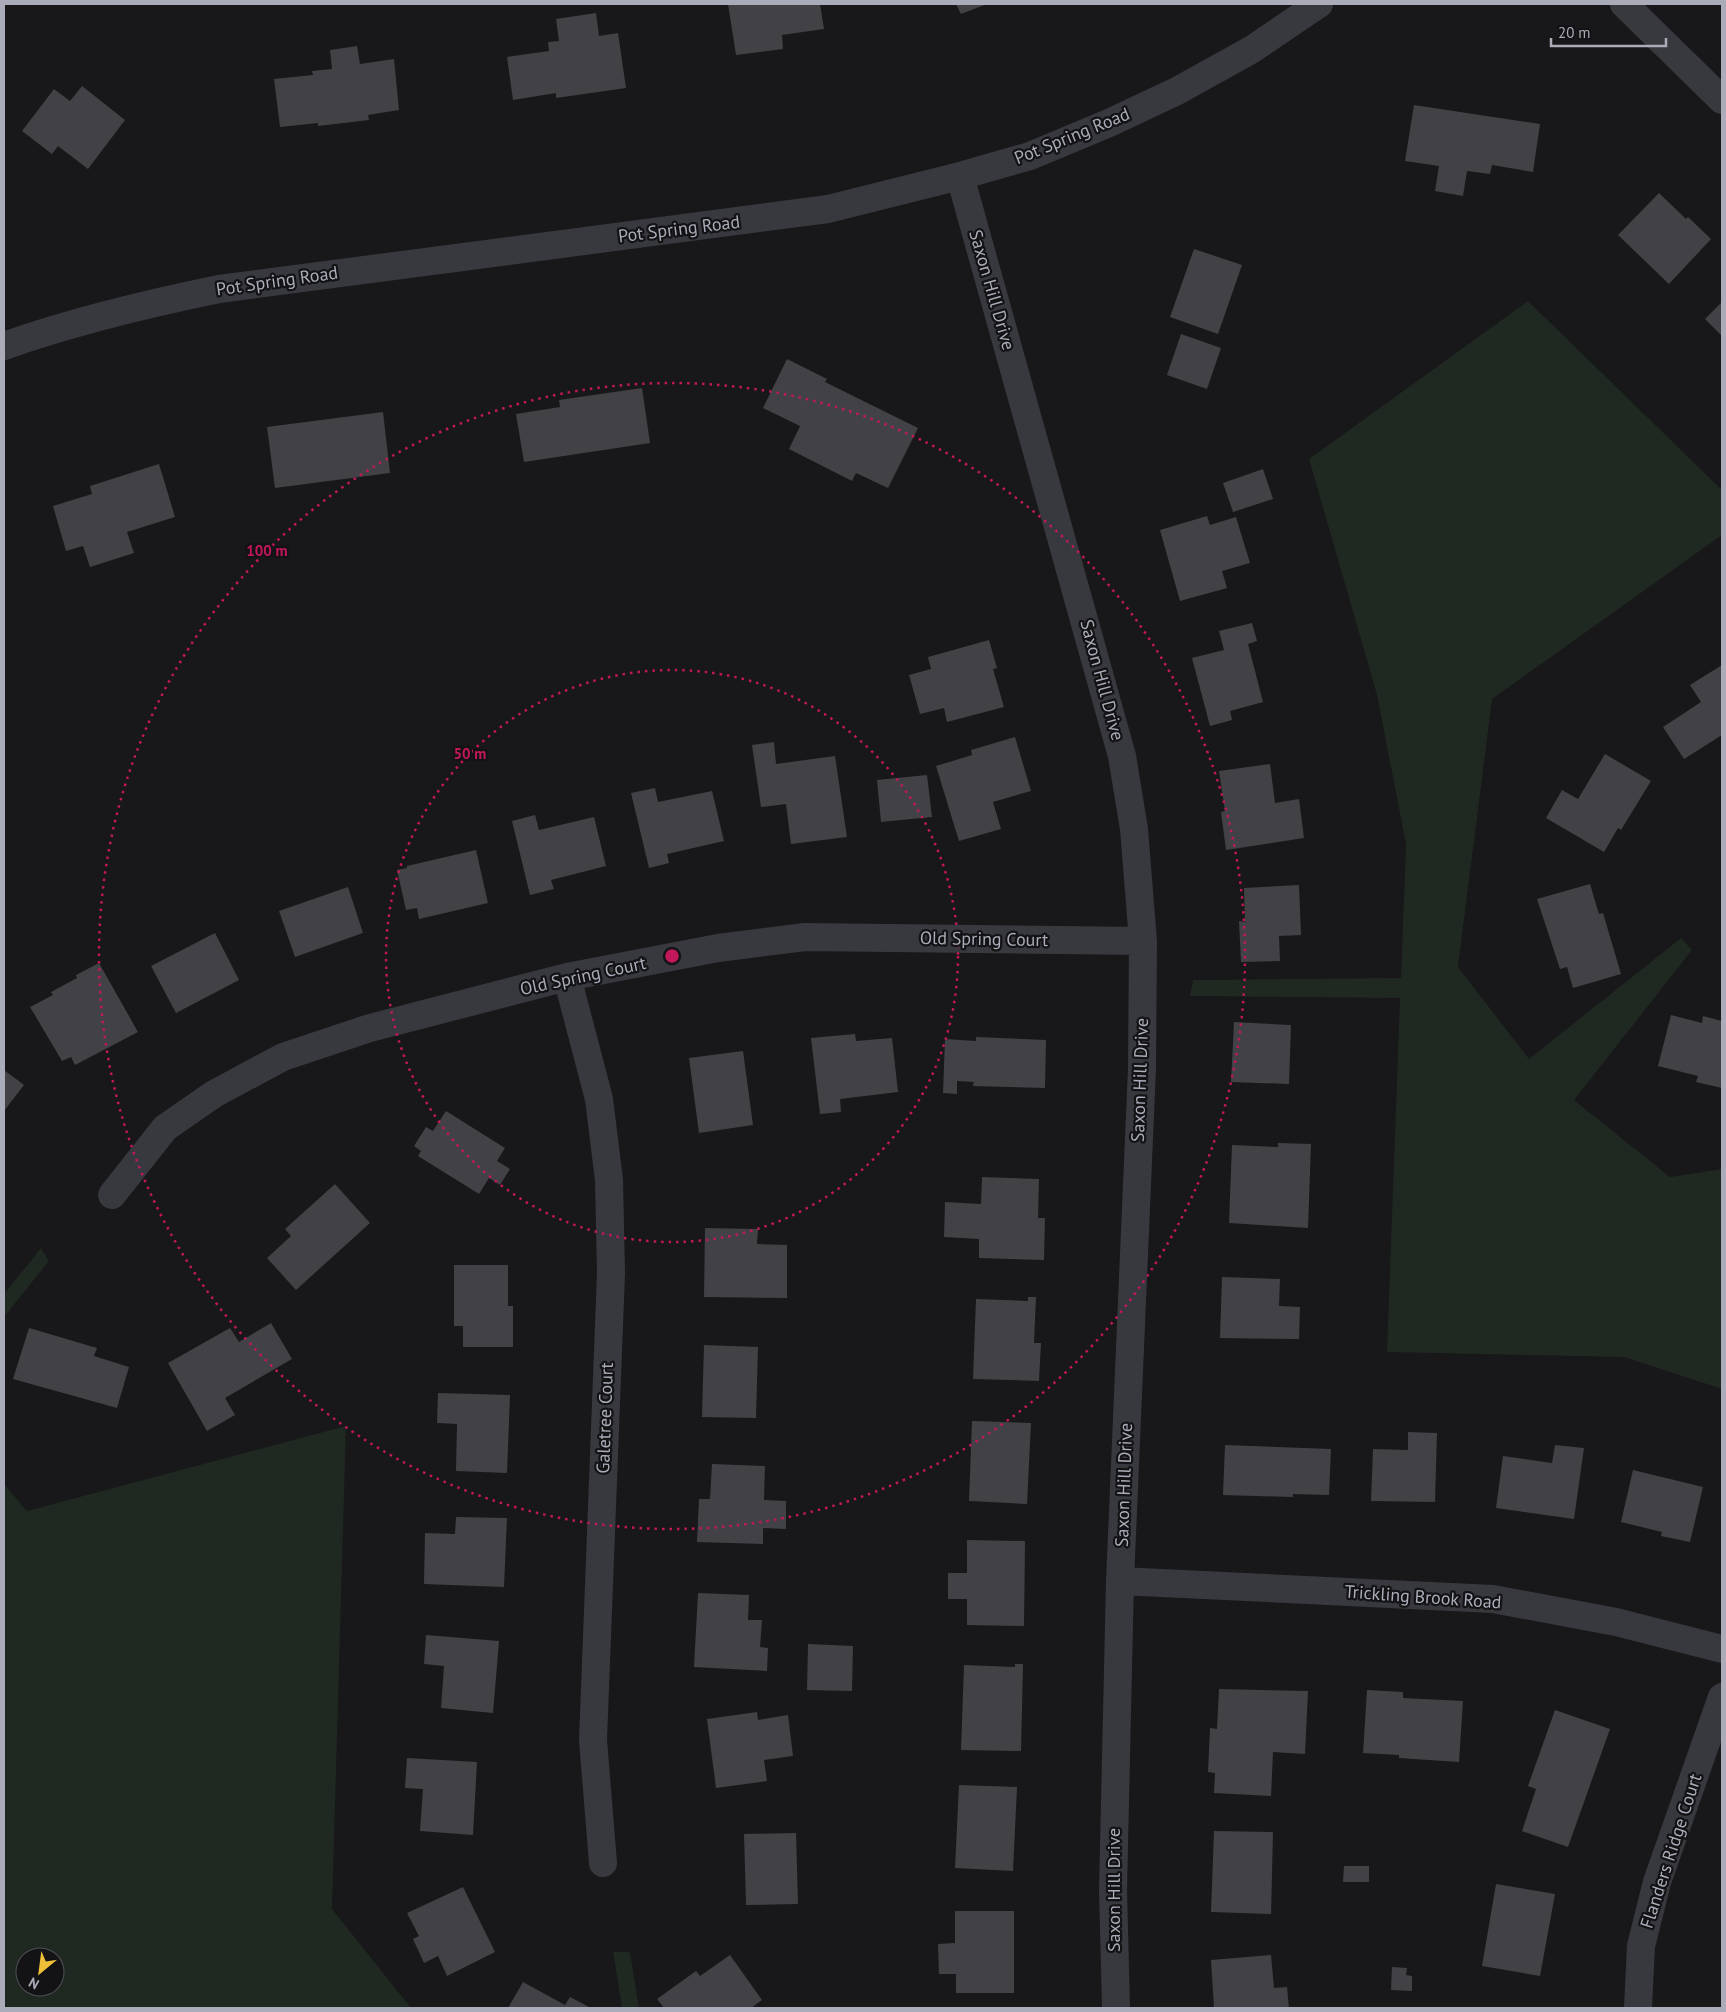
<svg xmlns="http://www.w3.org/2000/svg" width="1726" height="2012" font-family="'PT Sans',sans-serif">
<style>
.green{fill:#1f2821;fill-rule:evenodd}
.building{fill:#424246}
.lines{fill:none;stroke-linecap:round;stroke-linejoin:round}
.minor{stroke:#38393e;stroke-width:28}
.ring{fill:none;stroke:#c2185b;stroke-width:2.5;stroke-dasharray:2.5 5}
.labels{text-anchor:middle;stroke-width:4.5;stroke-linejoin:round;paint-order:stroke}
.street-label{font-size:18px;fill:#aaadb9;stroke:#131214}
.centre{fill:#c2185b;stroke:#131214;stroke-width:2.5}
.ring-label{font-size:15px;text-anchor:middle;font-weight:bold;fill:#c2185b;stroke:#131214;stroke-width:4.5;stroke-linejoin:round;paint-order:stroke}
</style>
<rect width="100%" height="100%" fill="#181719"/>
<path class="green" d="M1528 301 1722 490V535L1492 699 1458 967 1529 1059 1681 938 1692 950 1574 1100 1670 1177 1722 1169V1389L1624 1357 1387 1352 1400 998 1190 996 1193 980 1401 978 1406 844 1377 695 1309 459Z
M41 1248 49 1261 4 1317V1294Z
M346 1426 332 1909 411 2008H4V1484L27 1511ZM25 1957H55V1987H25Z
M613 1952H630L639 2008H622Z"/>
<path class="building" d="M728 4H820L824 29 782 35 783 49 736 55Z
M956 4H987L961 14Z
M596 13 599 36 618 33 626 88 556 98V93L513 100 507 57 549 51 548 42 559 41 556 19Z
M357 46 360 64 394 59 399 110 368 115 369 120 318 126V123L280 127 274 79 313 75 312 71 332 69 330 50Z
M82 86 125 120 88 169 58 146 52 154 22 131 54 89 70 101Z
M1414 105 1540 124 1533 172 1492 165 1490 174 1467 171 1463 196 1435 191 1439 166 1405 161Z
M1659 193 1686 219 1688 217 1711 239 1669 284 1618 235Z
M1194 249 1242 265 1218 334 1170 317Z
M1722 302V336L1705 319Z
M1181 334 1221 348 1207 389 1167 375Z
M787 359 827 379 825 382 918 428 888 488 856 473 852 481 789 449 800 426 763 408Z
M642 388 650 443 524 462 516 414 560 407 559 400Z
M383 412 390 473 275 488 267 427Z
M159 464 175 517 127 532 134 553 90 567 83 546 66 551 53 506 92 494 90 486Z
M1263 469 1273 499 1233 512 1223 483Z
M1207 516 1210 525 1236 517 1250 563 1222 571 1227 588 1180 601 1160 530Z
M1252 623 1257 641 1248 644 1263 702 1230 711 1232 720 1210 726 1192 658 1224 650 1219 631Z
M989 640 997 668 993 669 1004 707 947 722 944 708 920 714 909 675 931 669 928 657Z
M1722 665V735L1684 759 1663 727 1701 702 1690 685Z
M1015 737 1031 791 993 802 1001 829 959 841 936 766 972 755 971 750Z
M774 742 776 764 835 756 847 837 791 844 786 804 761 807 752 745Z
M1605 754 1651 781 1621 830 1618 828 1604 852 1546 818 1562 790 1578 799Z
M1270 764 1275 803 1299 799 1304 838 1226 850 1221 812 1225 811 1219 771Z
M927 775 932 817 881 822 877 780Z
M655 788 658 802 712 791 724 841 667 854 669 863 649 868 631 793Z
M535 815 539 830 594 817 606 866 551 880 554 889 530 895 512 821Z
M476 850 488 903 419 919 417 908 406 910 397 870 407 868V866Z
M1590 884 1599 914 1603 913 1621 974 1573 988 1567 967 1560 969 1537 899Z
M1299 885 1301 935 1279 936 1280 961 1241 962 1239 921 1245 922 1244 888Z
M348 887 363 933 295 957 279 911Z
M215 933 239 980 176 1013 151 966Z
M99 963 138 1032 75 1065 71 1057 62 1061 30 1007 53 995 51 992 77 978 76 975Z
M1671 1015 1702 1023 1703 1016 1722 1021V1088L1696 1082 1698 1076 1658 1066Z
M1234 1022 1291 1025 1289 1084 1231 1082Z
M855 1034 856 1041 892 1038 898 1092 840 1099 841 1112 820 1114 811 1038Z
M976 1037 1046 1040 1045 1088 973 1086 974 1082 957 1081V1094L943 1093 945 1039 976 1041Z
M743 1051 753 1125 699 1133 689 1058Z
M4 1070 24 1085 4 1111Z
M446 1111 505 1148 497 1161 510 1169 500 1185 489 1178 479 1194 418 1156 421 1151 414 1146 426 1127 433 1131Z
M1278 1143 1311 1144 1308 1228 1229 1223 1232 1145 1278 1147Z
M982 1177 1039 1179 1038 1218H1045L1044 1260 979 1258V1239L944 1237 945 1202 981 1204Z
M335 1184 370 1223 296 1290 267 1258 291 1236 285 1229Z
M705 1228 758 1229 757 1244 787 1245V1298L704 1297Z
M454 1265H508V1306H513V1347H463V1326H454Z
M1222 1277 1280 1279 1279 1306 1300 1307 1299 1339 1220 1338Z
M1028 1297H1036L1034 1343H1041L1039 1381 973 1379 976 1299 1028 1301Z
M271 1323 292 1359 225 1398 235 1415 207 1431 168 1363 230 1328 239 1342Z
M29 1328 97 1348 94 1356 129 1367 117 1408 13 1379Z
M704 1345 758 1347 756 1418 702 1417Z
M438 1393 510 1395 507 1473 456 1471 457 1424 437 1423Z
M972 1421 1031 1423 1027 1504 969 1501Z
M1408 1432 1437 1433 1435 1502 1371 1501 1373 1449 1408 1450Z
M1225 1445 1331 1449 1329 1495 1293 1494V1497L1223 1495Z
M1555 1445 1584 1448 1574 1519 1496 1508 1503 1456 1552 1463Z
M712 1464 765 1466 764 1500 786 1501V1529L763 1528V1544L697 1542 699 1499H710Z
M1633 1470 1703 1487 1690 1542 1661 1536 1662 1532 1621 1522Z
M456 1517 507 1518 504 1587 424 1584 425 1533 455 1534Z
M967 1540 1025 1541 1024 1626 967 1625V1599H948V1573H967Z
M698 1593 749 1595 748 1620H762L760 1647 768 1648 767 1671 694 1667Z
M426 1635 499 1641 493 1713 441 1708 444 1666 424 1664Z
M808 1644 853 1646 852 1691 807 1690Z
M1015 1664H1023L1021 1751 961 1750 964 1665 1015 1667Z
M1219 1689 1308 1691 1305 1754 1273 1752 1271 1796 1214 1793 1215 1773 1208 1772 1210 1728 1217 1729Z
M1367 1690 1403 1692V1698L1463 1701 1459 1762 1399 1758V1755L1363 1753Z
M1555 1710 1610 1729 1568 1847 1522 1831 1536 1789 1528 1786Z
M757 1712 758 1720 788 1715 793 1756 764 1760 767 1781 716 1788 707 1719Z
M407 1758 477 1762 473 1835 420 1831 423 1789 405 1788Z
M959 1785 1017 1787 1013 1871 955 1868Z
M1214 1831 1273 1832 1271 1914 1211 1912Z
M796 1833 798 1904 746 1905 744 1834Z
M1344 1866H1369V1882H1343Z
M1496 1884 1555 1894 1540 1976 1482 1966Z
M463 1887 495 1952 447 1976 438 1956 424 1963 413 1939 419 1936 407 1913Z
M955 1911H1014V1993H956V1974H939L938 1944 955 1943Z
M730 1955 762 2000 751 2008H664L657 1999 696 1971 700 1976Z
M1271 1955 1274 1988 1287 1987 1289 2008H1214L1211 1960Z
M1392 1967 1407 1968 1406 1975 1412 1976V1991L1391 1990Z
M523 1982 565 2005 570 1997 591 2008H508Z"/>
<g class="lines">
<path class="minor" d="M1624 4 1722 100
M960 176 1122 756 1134 829 1143 941 1142 1068 1120 1581 1113 1890 1116 2008
M4 346C74 321 146 304 219 289L828 209 960 176 1030 156 1109 123 1177 91 1251 50 1319 4
M567 977 599 1099 609 1180 611 1273 593 1740 603 1863
M112 1195 165 1128 214 1094 283 1057 370 1028 567 977 718 948 805 937 1143 941
M1120 1581 1493 1599 1616 1622 1722 1649
M1638 2008 1641 1946 1657 1882 1722 1697"/>
</g>
<g class="ring">
<circle cx="672" cy="956" r="286"/>
<circle cx="672" cy="956" r="573"/>
</g>
<g class="labels">
<g class="street-label">
<text transform="translate(1072 136) rotate(-22)" y="6">Pot Spring Road</text>
<text transform="translate(679 229) rotate(-7)" y="6">Pot Spring Road</text>
<text transform="translate(277 281) rotate(-8)" y="6">Pot Spring Road</text>
<text transform="translate(992 290) rotate(74)" y="6">Saxon Hill Drive</text>
<text transform="translate(1102 680) rotate(75)" y="6">Saxon Hill Drive</text>
<text transform="translate(984 939) rotate(1)" y="6">Old Spring Court</text>
<text transform="translate(583 976) rotate(-12)" y="6">Old Spring Court</text>
<text transform="translate(1140 1080) rotate(-88)" y="6">Saxon Hill Drive</text>
<text transform="translate(605 1418) rotate(-88)" y="6">Galetree Court</text>
<text transform="translate(1124 1485) rotate(-88)" y="6">Saxon Hill Drive</text>
<text transform="translate(1423 1597) rotate(4)" y="6">Trickling Brook Road</text>
<text transform="translate(1671 1851) rotate(-72)" y="6">Flanders Ridge Court</text>
<text transform="translate(1114 1890) rotate(-90)" y="6">Saxon Hill Drive</text>
</g>
</g>
<circle cx="672" cy="956" r="8" class="centre"/>
<g class="ring-label">
<text x="267" y="556">100 m</text>
<text x="470" y="759">50 m</text>
</g>
<rect width="1726" height="2012" fill="none" stroke="#aaadb9" stroke-width="10"/>
<g transform="translate(40 1972) rotate(209)"><circle r="24" fill="#131214" stroke="#4f5056"/>
<path d="M0-4L9 19L0 12L-9 19Z" fill="#f0c039"/>
<text y="-8" font-size="14" font-weight="bold" text-anchor="middle" fill="#aaadb9">N</text>
</g>
<path d="M1551 38v8h115v-8" fill="none" stroke="#aaadb9" stroke-width="2.5"/>
<text x="1558" y="38" font-size="15" fill="#aaadb9" stroke="#131214" stroke-width="4" paint-order="stroke">20 m</text>
</svg>
